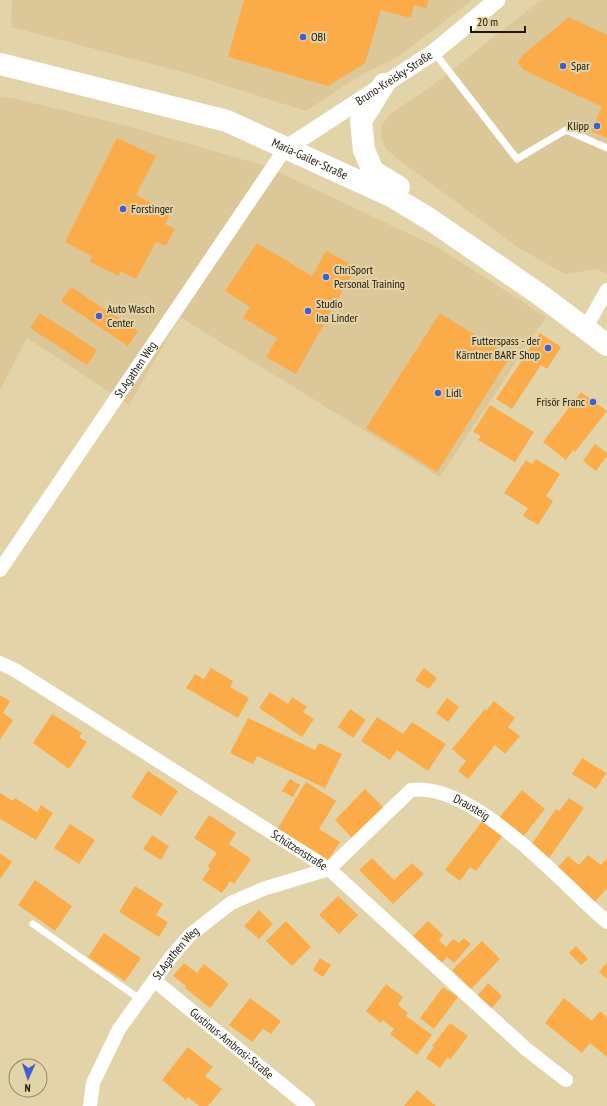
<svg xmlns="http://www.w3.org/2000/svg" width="607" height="1106" font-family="'PT Sans Narrow',sans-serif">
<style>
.built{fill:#dbc798}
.building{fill:#fbac49}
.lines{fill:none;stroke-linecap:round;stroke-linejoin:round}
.service{stroke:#fff;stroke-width:7}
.minor{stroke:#fff;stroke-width:14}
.tertiary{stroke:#fff;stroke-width:17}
.primary{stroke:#fff;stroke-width:22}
.poi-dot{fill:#415dd0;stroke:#e3d3a9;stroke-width:1.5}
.labels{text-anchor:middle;stroke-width:4;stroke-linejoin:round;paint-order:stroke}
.poi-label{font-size:12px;fill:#1b1606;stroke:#e3d3a9;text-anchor:start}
.street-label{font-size:12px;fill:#1b1606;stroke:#e3d3a9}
</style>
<rect width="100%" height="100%" fill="#e3d3a9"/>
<path class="built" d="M12 0H472L398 57 357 77 306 111 190 74 11 27Z
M541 0H607V274L597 269 565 274 517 247 398 159 386 149 381 137 382 125 391 113 429 88Z
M0 97 12 98 116 123 266 166 439 248 546 317 440 477 180 317 129 405 27 338 0 390Z"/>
<path class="building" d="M244 0H429L426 8 414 5 411 18 381 10 365 63 328 86 228 57Z
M569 17 607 35V138L591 131 602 107 524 70 519 65 518 62 523 55Z
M117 138 156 156 136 195 171 213 165 224 175 229 166 246 156 242 136 279 120 271 119 276 90 262 92 256 65 242Z
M257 243 312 276 326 251 356 267 296 374 266 357 277 338 243 318 250 307 225 291Z
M71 287 138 331 128 346 61 301Z
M40 313 97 350 87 365 30 328Z
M440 313 510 357 437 472 366 428Z
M540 333 561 347 547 369 541 365 512 409 496 399Z
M581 392 607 411 575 452 573 450 566 460 543 442Z
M490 405 534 432 515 462 478 440 481 436 473 432Z
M595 444 607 453V456L596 471 583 461Z
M536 459 560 474 546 496 553 501 538 525 523 516 528 508 504 493 526 460 532 464Z
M211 668 233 681 230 687 249 698 238 718 186 688 195 674 204 679Z
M424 668 437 678 429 689 415 680Z
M270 692 288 704 292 697 307 707 303 712 314 719 302 737 259 708Z
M0 695 10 701 3 713 13 720 0 740Z
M447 698 459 707 448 722 436 713Z
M494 701 515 718 508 727 520 736 505 754 495 745 468 779 458 771 466 761 452 749 485 709 487 710Z
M350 709 366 720 353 738 338 727Z
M52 714 82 733 79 737 87 742 69 769 33 743Z
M377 717 403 734 412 722 446 744 428 771 397 750 390 760 361 741Z
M248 718 315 750 319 743 342 754 325 788 257 756 253 764 230 753Z
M582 758 606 773 596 789 572 774Z
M148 771 178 791 161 816 131 797Z
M290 779 300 785 293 797 282 791Z
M306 782 336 801 319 829 340 842 327 862 276 831Z
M365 789 384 808 353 839 335 820Z
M522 790 545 809 522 838 498 819Z
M0 793 13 801 15 798 37 812 41 805 53 813 36 840 0 819Z
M569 798 584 808 547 861 529 848 556 809 559 811Z
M209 815 236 833 229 844 251 859 234 884 230 881 222 893 202 880 210 868 208 866 217 853 194 838Z
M483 820 503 835 476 871 470 867 460 881 445 870Z
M70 824 95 840 79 864 54 848Z
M152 835 169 846 161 860 143 849Z
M0 853 12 862 0 879Z
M588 855 601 865 607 858V888L595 902 556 869 568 856 579 865Z
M372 858 394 880 412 863 424 874 393 904 359 870Z
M35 880 72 906 55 931 18 905Z
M135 886 163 904 156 915 168 922 159 937 119 912Z
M338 896 358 915 339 934 319 915Z
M259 910 273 924 259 939 244 926Z
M286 921 311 947 292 966 266 941Z
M428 921 443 935 439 940 446 947 453 939 459 943 464 938 471 944 454 963 447 957 441 964 412 937Z
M104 933 141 958 125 981 88 957Z
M482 941 500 959 471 989 452 970Z
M576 946 588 959 581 965 569 953Z
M320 958 331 965 323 977 313 970Z
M607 962V979L599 972Z
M184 963 197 973 204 964 229 984 210 1008 185 988 186 986 173 976Z
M488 983 502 996 491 1009 477 996Z
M386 984 403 997 398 1005 408 1013 406 1016 432 1035 417 1055 390 1034 394 1029 383 1020 381 1023 366 1011Z
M443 987 458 997 434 1029 420 1018Z
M250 998 281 1021 271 1034 263 1029 252 1042 229 1025Z
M564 998 592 1021 600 1011 607 1017V1057L590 1043 582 1053 545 1023Z
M450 1023 468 1036 450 1060 448 1057 440 1068 426 1058 434 1047 432 1046Z
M188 1047 213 1067 205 1076 222 1089 208 1106H199L188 1097 186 1100 162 1080Z
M417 1090 436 1106H404Z"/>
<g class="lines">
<path class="service" d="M434 52 517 159 566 130 607 148
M33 924 141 1000"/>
<g class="minor">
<path d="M585 329 607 290"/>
<path id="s1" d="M0 570 285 149"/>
<path id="s2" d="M0 663 15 670 329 869 526 1049 566 1080"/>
<path id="s3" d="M155 981 308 1106"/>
<path id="s4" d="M90 1106 93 1083 119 1029 171 957 190 935 231 903 263 889 329 869 411 790C474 781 562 884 607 922"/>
</g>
<path class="tertiary" id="s5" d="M285 149 434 52 497 0"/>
<g class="primary">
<path id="s6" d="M0 64 227 121 393 197 431 220 539 294 607 345"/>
<path d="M384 84 361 121 364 150 373 171 399 187"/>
</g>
</g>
<g class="poi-dot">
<circle cx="303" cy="37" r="4"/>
<circle cx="563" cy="66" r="4"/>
<circle cx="597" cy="126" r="4"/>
<circle cx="123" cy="209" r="4"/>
<circle cx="326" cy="277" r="4"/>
<circle cx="308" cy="311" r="4"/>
<circle cx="99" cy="316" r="4"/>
<circle cx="548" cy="348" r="4"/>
<circle cx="438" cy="393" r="4"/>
<circle cx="593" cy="402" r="4"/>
</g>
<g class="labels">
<g class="poi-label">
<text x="311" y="41">OBI</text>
<text x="571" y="70">Spar</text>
<text x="589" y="130" text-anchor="end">Klipp</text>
<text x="131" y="213">Forstinger</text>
<text x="334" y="274">ChriSport<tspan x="334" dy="14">Personal Training</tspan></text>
<text x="316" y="308">Studio<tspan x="316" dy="14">Ina Linder</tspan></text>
<text x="107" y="313">Auto Wasch<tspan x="107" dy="14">Center</tspan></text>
<text x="540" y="345" text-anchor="end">Futterspass - der<tspan x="540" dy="14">Kärntner BARF Shop</tspan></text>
<text x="446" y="397">Lidl</text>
<text x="585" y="406" text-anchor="end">Frisör Franc</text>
</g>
<g class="street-label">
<text dy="4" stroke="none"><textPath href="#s5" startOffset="130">Bruno-Kreisky-Straße</textPath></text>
<text dy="4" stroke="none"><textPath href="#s6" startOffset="325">Maria-Gailer-Straße</textPath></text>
<text dy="4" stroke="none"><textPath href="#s1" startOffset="242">St.Agathen Weg</textPath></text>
<text dy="4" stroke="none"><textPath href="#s4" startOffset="535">Drausteig</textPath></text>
<text dy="4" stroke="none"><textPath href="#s2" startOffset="353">Schützenstraße</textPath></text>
<text dy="4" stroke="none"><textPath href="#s4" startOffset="178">St.Agathen Weg</textPath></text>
<text dy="4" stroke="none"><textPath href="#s3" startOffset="99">Gustinus-Ambrosi-Straße</textPath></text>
</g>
</g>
<g transform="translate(28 1078) rotate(183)"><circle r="19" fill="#e3d3a9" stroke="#938768"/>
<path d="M0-3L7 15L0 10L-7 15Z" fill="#415dd0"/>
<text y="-6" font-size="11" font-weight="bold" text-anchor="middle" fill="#1b1606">N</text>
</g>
<path d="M471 26v6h54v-6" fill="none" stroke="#1b1606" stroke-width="2"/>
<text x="477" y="26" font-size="12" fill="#1b1606" stroke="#e3d3a9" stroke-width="3" paint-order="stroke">20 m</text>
</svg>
